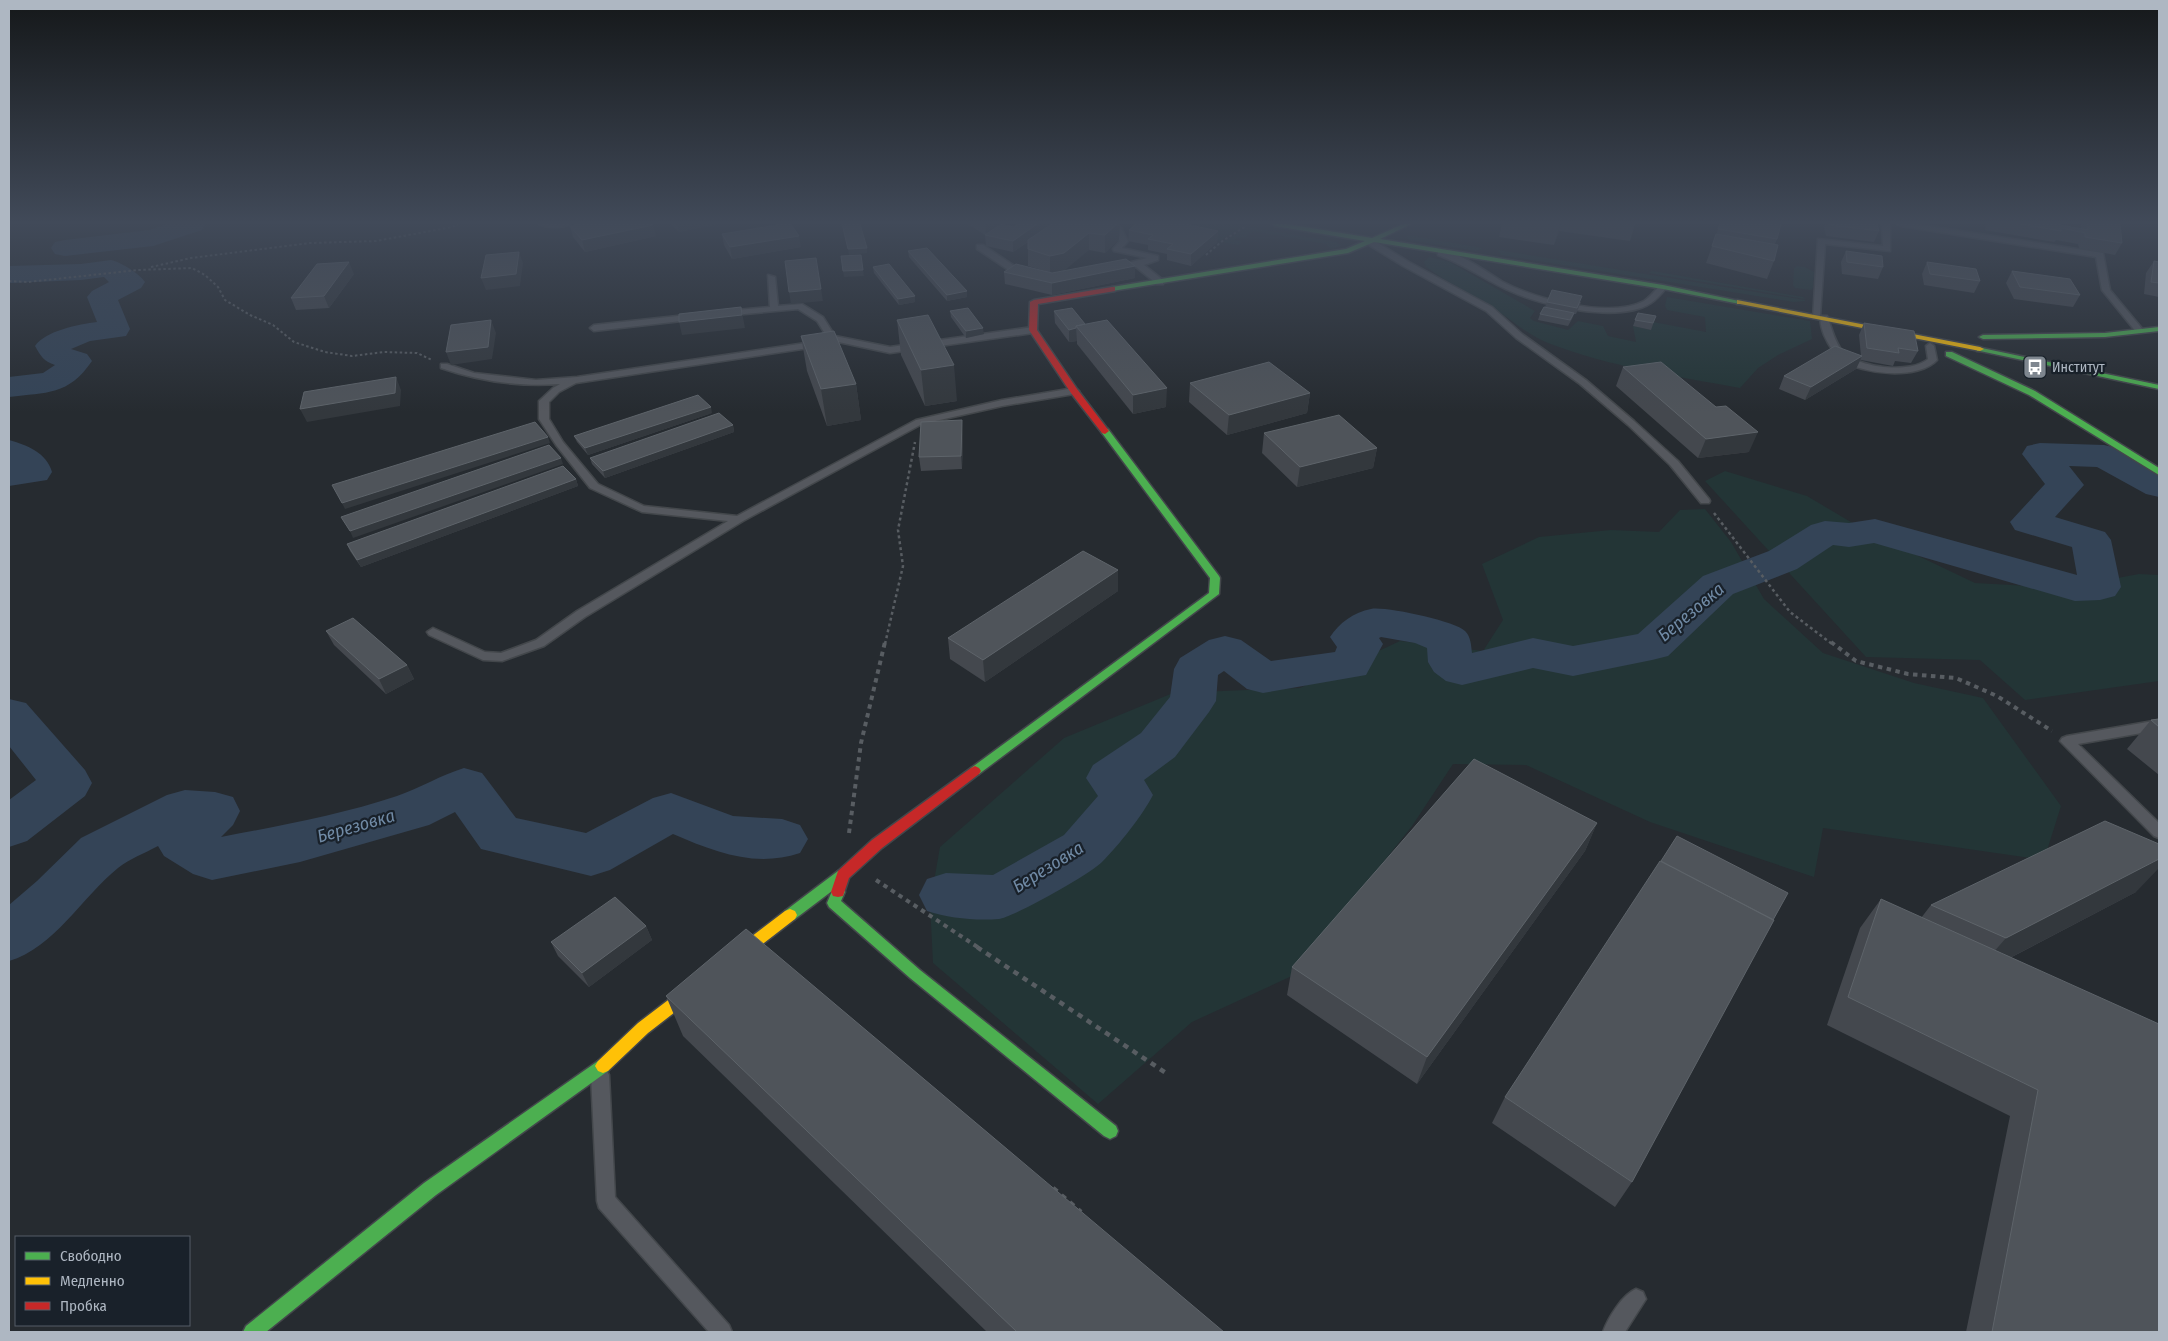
<svg xmlns="http://www.w3.org/2000/svg" width="2168" height="1341" font-family="'Fira Sans Condensed',sans-serif">
<style>
.green{fill:#233536}
.lines{fill:none;stroke-linecap:round;stroke-linejoin:round}
.river{fill:#344457;fill-rule:evenodd}
.lane-casing{stroke:#43474b;stroke-width:3}
.fast-casing{stroke:#43474b;stroke-width:3}
.slow-casing{stroke:#43474b;stroke-width:3}
.jam-casing{stroke:#43474b;stroke-width:3}
.path-far3{stroke:#585d62;stroke-width:2;stroke-dasharray:2.5 2.5;stroke-linecap:butt}
.path-far2{stroke:#585d62;stroke-width:2.5;stroke-dasharray:3 3;stroke-linecap:butt}
.path-far1{stroke:#585d62;stroke-width:4;stroke-dasharray:4.5 4.5;stroke-linecap:butt}
.path{stroke:#585d62;stroke-width:4.5;stroke-dasharray:5.5 5.5;stroke-linecap:butt}
.lane{fill:#55585e;fill-rule:evenodd}
.fast{fill:#4caf50;fill-rule:evenodd}
.slow{fill:#ffc107;fill-rule:evenodd}
.jam{fill:#c62828;fill-rule:evenodd}
.wall{fill:#44484e}
.shaded-wall{fill:#33383d}
.building{fill:#4f545a;stroke:#5e646a}
.labels{text-anchor:middle;stroke-width:4.5;stroke-linejoin:round;paint-order:stroke}
.far-poi-label{font-size:14px;fill:#aeb7c2;stroke:#19212a;text-anchor:start}
.water-label{font-size:18px;font-style:italic;fill:#708aa5;stroke:#19212a}
</style>
<rect width="100%" height="100%" fill="#262b30"/>
<path class="green" d="M1132 224H1231L1244 226 1220 241Z
M1247 227 1337 242 1341 246 1331 249 1326 244 1253 231 1245 238 1238 237 1235 240 1242 241 1238 245 1223 242Z
M1407 235 1483 248 1476 251 1410 240 1407 238Z
M1498 250 1805 300V301L1794 302 1501 255Z
M1429 257 1450 262 1535 311 1530 318 1534 321 1568 330 1578 321 1603 326 1608 336 1636 342 1633 326 1651 330 1653 322 1706 332 1705 317 1667 310 1665 306 1667 297 1810 321 1812 339 1778 355 1758 368 1740 388C1675 376 1610 367 1548 343 1528 335 1511 320 1494 308 1472 294 1448 283 1426 267L1424 262Z
M1797 266 1805 267 1814 272 1813 288 1811 290 1795 288 1793 285 1794 268Z
M1652 271 1803 297 1805 299 1649 273Z
M1725 471 1807 496 1866 531 1975 583 2063 588 2139 574 2159 575V681L2025 700 1980 660 1866 657 1705 481Z
M1705 509 1731 542 1764 599 1823 653 1914 683 1983 698 2061 806 2044 860 1823 828 1814 877 1650 822 1526 765 1453 764 1412 826 1294 975 1192 1022 1098 1104 933 963 930 904 940 847 1064 738 1173 693 1300 688 1400 641 1483 651 1503 620 1482 564 1539 537 1611 530 1659 532 1680 510Z"/>
<g class="lines">
<path class="river" d="M168 224H206L202 230 153 246 65 256 55 254 51 248 55 242 65 240 149 230Z
M111 260C121 262 140 274 145 282L141 288 118 300 130 329 126 336 90 341 71 349 87 354 92 361C68 396 47 392 9 397V377L43 373 55 365C44 361 41 357 35 346 45 331 79 324 97 322L87 297 92 291 109 282 104 277 81 280 9 283V266L81 264Z
M9 440C27 445 47 453 52 472L47 480 9 486Z
M2040 443 2104 445 2117 448 2159 471V497L2146 494 2097 467 2069 466 2084 485 2055 517 2105 532 2111 540 2121 587 2115 596 2100 600 2075 601 1874 543 1849 547 1833 545 1797 569 1733 594 1668 656 1652 660 1573 676 1533 668 1462 685 1446 681 1434 672 1428 662 1427 648 1415 643 1381 637 1379 638 1383 644 1366 675 1263 693 1247 689 1224 671 1218 675 1216 701 1209 712 1175 757 1144 780 1153 795C1142 816 1119 845 1102 862 1092 873 1012 918 999 919 975 921 949 918 927 911L919 895 927 879 946 873 993 875 1064 835 1098 796 1086 778 1093 765 1141 733 1170 697 1174 669 1180 658 1209 640 1225 636 1241 640 1271 661 1335 652 1337 647 1330 637C1339 623 1354 612 1371 609 1384 606 1455 621 1465 631 1471 637 1471 645 1472 653L1533 638 1573 646 1638 634 1703 576 1769 551 1811 525 1825 521 1849 523 1875 519 2077 575 2072 547 2015 530 2010 522 2045 484 2022 454 2027 446Z
M9 699 26 703 85 770 92 783 85 796 27 841 9 847V800L36 780 9 746Z
M464 768 482 773 516 818 586 833 653 798 671 793 733 816 782 819 800 825 808 839 800 853C755 868 715 852 673 834L610 870 591 876 481 849 455 812 429 825 300 862 212 880 193 874 164 856 158 846C145 853 129 859 118 868 82 897 54 948 9 961V905L37 881 81 838 167 795 185 790 215 792 233 797 240 811 233 825 221 837C279 826 340 815 397 796 420 788 441 775 464 768Z"/>
<g class="lane-casing">
<path id="lane" d="M539 224H570C563 228 546 228 539 224Z
M1092 224 1120 226 1128 241 1122 248 1158 256V260L1144 265 1163 280V284H1157L1136 267 1116 270V266L1147 258 1114 251 1113 249 1120 241 1114 230Z
M1882 224H1890V251L1825 244 1820 316 1813 318 1818 239 1883 246Z
M1897 224H1915L2103 253 2110 290 2144 331 2137 333 2102 290 2096 257 1901 226Z
M1364 238H1370L1409 262 1492 307 1522 334 1586 380 1634 421 1678 461 1709 499 1710 501 1709 503H1701L1670 465 1628 425 1580 384 1516 338 1486 311 1403 266 1364 242Z
M977 245H983L1016 267 1030 273 1026 275 1010 271 977 249Z
M1438 251C1456 249 1488 273 1503 282 1536 299 1609 319 1644 301 1650 297 1655 291 1660 285L1667 287C1662 293 1657 299 1651 303 1619 324 1542 306 1510 291 1485 280 1464 264 1438 255Z
M768 275 775 277 778 306 802 304 823 317 835 336 890 347 1033 327 1037 330 1033 333 890 353 829 340 817 321 798 309 723 316 722 314 726 311 770 307Z
M696 314 700 317 699 319 594 331 590 328 594 325Z
M1821 316H1827C1832 328 1834 341 1843 352 1859 368 1911 374 1928 359L1926 346 1930 343 1934 346 1937 360C1919 380 1863 375 1842 360 1834 354 1828 344 1824 335 1822 329 1819 322 1821 316Z
M819 341 823 344 822 346 576 383 559 392 549 402V419L563 442 598 484 644 506 737 516 916 420 1002 400 1074 388 1079 391 1074 394 1002 406 922 424 743 521 585 617 544 646 502 661 483 660 429 635 427 632 433 628 485 652 501 653 536 640 577 611 728 521 642 512 590 488 556 445 539 419V401L553 388 560 384C520 387 479 381 441 368V364H447L474 373 536 380 577 377Z
M2159 720V730L2078 744 2159 823V838L2154 836 2060 741 2062 738 2067 736Z
M600 1067 606 1069 609 1075 615 1197 729 1325 732 1332H709L599 1208 597 1201 591 1075 594 1069Z
M1636 1289 1643 1292 1646 1299 1625 1332H1603C1608 1318 1622 1295 1636 1289Z"/>
</g>
<g class="fast-casing">
<path id="fast" d="M1272 224H1287L1372 238 1403 224H1411L1380 239 1663 285 1744 302 1740 304 1663 289 1374 242 1348 253 1112 291 1108 289 1112 287 1346 249 1365 241 1275 226Z
M2159 327V331L2105 337 1983 339 1979 337 1983 335 2105 333Z
M1977 347 2159 385V389L1980 351H1977Z
M1946 352H1952L2035 391 2159 468V475L2029 395 1946 356Z
M1105 428 1108 429 1219 576 1220 578 1219 594 979 774H971L969 771 971 768 1209 593 1210 578 1102 433 1101 431Z
M843 870 848 871 850 875 837 887 843 888 845 892 841 901 920 970 1116 1126 1118 1131 1116 1136 1110 1139 1104 1136 910 978 829 907 827 903 832 891 795 919 790 921 785 919 783 915 785 911 838 871Z
M603 1059 608 1061 611 1066 608 1071 436 1195 266 1332H243L246 1326 424 1183 598 1061Z"/>
</g>
<g class="slow-casing">
<path id="slow" d="M1737 300 1980 347 1984 349 1980 351 1740 304H1737Z
M790 909 795 911 797 915 795 919 648 1033 608 1071 603 1073 598 1071 595 1066 598 1061 638 1023 785 911Z"/>
</g>
<g class="jam-casing">
<path id="jam" d="M1112 287H1115V291L1038 304 1037 330 1077 389 1109 431 1105 434 1102 433 1071 393 1029 330 1030 302 1034 300Z
M975 766 979 768 981 771 979 774 882 848 849 878 843 896 838 897 833 896 831 892 838 871 872 840 971 768Z"/>
</g>
<path class="path-far3" d="M1206 255 1221 242 1246 226
M151 267 191 258 310 243 376 241 452 227 458 224
M9 281 28 282 138 270 192 268 205 275 218 287 225 300 250 315 273 325 294 342 325 352 352 356 384 352 417 353 432 360"/>
<path class="path-far2" d="M1714 513 1790 612 1832 644
M885 644 903 566 898 530 915 442"/>
<path class="path-far1" d="M1831 642 1856 661 1908 674 1956 678 1997 696 2052 731
M849 833 861 743 885 642
M876 880 979 948"/>
<path class="path" d="M977 947 1166 1073
M1053 1188 1081 1212"/>
<use href="#lane" class="lane"/>
<use href="#fast" class="fast"/>
<use href="#slow" class="slow"/>
<use href="#jam" class="jam"/>
</g>
<path class="wall" d="M671 224H718L679 232Z
M968 224H996V228L1014 227 1018 224H1120L1119 239 1105 253 1089 250 1051 273 1135 278 1052 295 1005 284 1004 272 1045 271 1028 266V242L1013 252 986 246 985 235Z
M1502 224H1635L1630 241 1559 231 1554 245 1499 237Z
M1720 224 1777 239 1775 244 1774 261 1767 279 1706 263Z
M1825 224H1877L1879 231 1874 242 1826 236 1824 227Z
M1986 224H2060V225L2081 229V224H2120L2122 243 2115 255 2079 248 2078 244 2056 240 2054 242 1985 230Z
M570 226 656 236 585 252 573 237Z
M1129 230 1218 231 1217 242 1191 266 1167 260V254L1148 250V245L1128 241Z
M722 234 801 247 732 259 724 245Z
M908 251 967 291V297L947 301 909 257Z
M1846 251 1883 267 1878 279 1842 274 1841 262Z
M2154 261 2159 262V297L2144 294 2146 273Z
M1927 262 1980 281 1974 293 1924 285 1922 274Z
M873 267 915 296V302L899 305 874 273Z
M2012 271 2080 295 2073 307 2014 299 2006 283Z
M354 274 329 308 296 310 291 298Z
M1547 302H1581L1576 314H1574L1572 319 1568 326 1538 320 1540 314 1545 307Z
M950 311 984 334 966 338 951 317Z
M1054 311 1085 324 1166 407 1133 414 1077 344V341L1069 342 1055 323Z
M1638 313 1656 316 1651 330 1633 326Z
M897 320 957 401 925 406 901 355Z
M1864 323 1918 351 1911 363 1895 361 1893 366 1861 360V359L1856 369 1805 400 1779 389 1784 376 1861 356 1859 335Z
M801 336 856 384 861 420 827 426 807 371Z
M1623 367 1749 452 1698 458 1616 386Z
M1190 383 1310 393 1307 413 1227 435 1189 402Z
M712 413 588 455 577 442 574 436Z
M733 425 734 432 605 478 592 464 590 458Z
M1264 433 1377 448 1373 468 1297 487 1262 453Z
M963 434 962 469 921 471 919 457Z
M576 479 578 486 361 567 350 551 347 544Z
M1118 570V591L985 682 950 659 948 638Z
M326 631 407 665 414 679 386 694 334 645Z
M2159 719V775L2127 749 2151 720Z
M1597 823 1585 851 1417 1084 1287 995 1292 967Z
M2136 892 2010 958 2159 1332H1966L2010 1116 1827 1025 1860 928 1881 899 1921 918 1931 905Z
M646 926 652 940 589 987 558 956 551 942Z
M666 996 1224 1332H987L683 1036Z
M1505 1097 1632 1182 1615 1207 1492 1123Z"/>
<path class="shaded-wall" d="M677 224H718L679 232Z
M985 224H996L997 233 986 235Z
M1037 224H1053L1013 252V241Z
M1117 224H1120L1119 239 1105 253V235Z
M1560 224H1561L1554 245Z
M653 225 656 236 585 252 582 240Z
M1218 231 1217 242 1191 266V254Z
M1089 233V250L1064 271 1050 273V256Z
M799 236 801 247 732 259 730 247Z
M867 248V253L849 255 848 249Z
M519 252 523 263 520 286 486 290 481 278Z
M349 262 354 274 329 308 324 296Z
M1135 266V278L1052 295V283Z
M863 270 864 276 844 277 843 271Z
M821 289 823 301 791 304 789 292Z
M967 291V297L947 301V295Z
M915 296V302L899 305 898 299Z
M741 307 745 328 682 335 679 322Z
M491 320 496 333 492 359 451 365 446 352Z
M983 328 984 334 966 338V331Z
M1076 328 1077 341 1069 342V330Z
M1862 356 1856 369 1805 400 1811 387Z
M954 365 957 401 925 406 921 370Z
M396 377 401 390 400 406 307 422 300 409Z
M856 384 861 420 827 426 821 389Z
M1167 388 1166 407 1133 414V395Z
M1310 393 1307 413 1227 435 1229 415Z
M711 407 712 413 588 455 585 448Z
M962 420 963 434 962 469 961 456Z
M733 425 734 432 605 478 603 471Z
M1758 432 1749 452 1698 458 1706 439Z
M548 437 550 443 345 509 342 503Z
M1377 448 1373 468 1297 487 1300 467Z
M561 458 563 464 353 538 350 531Z
M576 479 578 486 361 567 357 560Z
M1118 570V591L985 682 983 660Z
M407 665 414 679 386 694 379 679Z
M1597 823 1585 851 1417 1084 1427 1057Z
M2159 859V868L2136 892 1971 978 2006 938Z
M646 926 652 940 589 987 582 973Z"/>
<path class="building" d="M579 224H652L653 225 582 240 570 226Z
M783 224H791L799 236 730 247 722 234Z
M842 224H860L867 248 848 249Z
M1001 224 1014 227 1018 224H1037L1013 241 985 235Z
M1052 224H1117L1105 235 1089 233 1064 253 1050 256 1028 249V240Z
M1136 224H1185L1218 231 1191 254 1167 249 1173 244 1148 239 1153 235 1129 230Z
M1720 224H1781L1777 239 1718 229Z
M1830 224H1877L1879 231 1830 225Z
M2020 224H2060V225L2088 230V224H2120L2122 243 2085 237V233L2061 228V231Z
M1716 234 1778 245 1774 261 1712 246Z
M927 248 967 291 947 295 908 251Z
M1846 251 1882 256 1883 267 1847 262Z
M519 252 516 274 481 278 486 255Z
M861 255 863 270 843 271 841 256Z
M816 258 821 289 789 292 785 261Z
M1126 259 1135 266 1052 283 1004 272 1016 264 1052 273Z
M2154 261 2159 262V283L2151 282Z
M349 262 324 296 291 298 317 264Z
M1927 262 1976 269 1980 281 1930 274Z
M889 264 915 296 898 299 873 267Z
M2012 271 2070 279 2080 295 2020 287Z
M1552 290 1582 296 1577 308 1547 302Z
M741 307 742 315 679 322V314Z
M1544 307 1574 313 1570 320 1540 314Z
M968 308 983 328 966 331 950 311Z
M1072 308 1085 324 1076 326V328L1069 330 1054 311Z
M1638 313 1656 316 1653 323 1635 320Z
M928 315 954 365 921 370 897 320Z
M491 320 488 347 446 352 451 325Z
M1107 320 1167 388 1133 395 1076 326Z
M1864 323 1914 331 1918 351 1898 348 1899 353 1867 348Z
M834 331 856 384 821 389 801 336Z
M1835 346 1862 356 1811 387 1784 376Z
M1269 362 1310 393 1229 415 1190 383Z
M1661 362 1716 407 1726 406 1758 432 1706 439 1623 367Z
M396 377 395 393 300 409 304 392Z
M698 395 711 407 585 448 574 436Z
M719 413 733 425 603 471 590 458Z
M1339 415 1377 448 1300 467 1264 433Z
M962 420 961 456 919 457 921 422Z
M535 422 548 437 342 503 332 485Z
M549 445 561 458 350 531 341 517Z
M563 466 576 479 357 560 347 544Z
M1083 551 1118 570 983 660 948 638Z
M353 618 407 665 379 679 326 631Z
M2159 719V727L2151 720Z
M1474 759 1597 823 1427 1057 1292 967Z
M2105 821 2159 844V859L2006 938 1931 905Z
M1677 836 1788 893 1773 920 1661 861Z
M1660 861 1774 920 1632 1182 1505 1097Z
M615 897 646 926 582 973 551 942Z
M1881 899 2159 1024V1332H1992L2038 1090 1848 997Z
M746 929 1224 1332H1017L666 996Z"/>
<linearGradient id="sky" x2="0" y2="1"><stop stop-color="#15181a"/><stop offset="0.54" stop-color="#414a59"/><stop offset="1" stop-color="#414a59" stop-opacity="0"/></linearGradient>
<rect width="2168" height="412" fill="url(#sky)"/>
<defs>
<g id="bus-square" transform="scale(1.25)"><rect x="-9" y="-9" width="18" height="18" rx="4" fill="#7e868f" stroke="#19212a"/><path d="M-5-6H5V4H4V6H2V4H-2V6H-4V4H-5ZM-3.5-4V0h7V-4ZM-3.5 1.2v1.5H-2V1.2ZM2 1.2v1.5H3.5V1.2Z" fill="#fff"/></g>
</defs>
<g fill-rule="evenodd">
<use href="#bus-square" x="2035" y="367"/>
</g>
<g class="labels">
<g class="far-poi-label">
<text x="2052" y="372">Институт</text>
</g>
<g class="water-label">
<text transform="translate(1691 612) rotate(-40)" y="6">Березовка</text>
<text transform="translate(356 826) rotate(-16)" y="6">Березовка</text>
<text transform="translate(1048 867) rotate(-32)" y="6">Березовка</text>
</g>
</g>
<rect width="2168" height="1341" fill="none" stroke="#aeb7c2" stroke-width="20"/>
<rect x="15" y="1236" width="175" height="90" fill="#19212a" stroke="#555d67"/>
<rect x="25" y="1252" width="25" height="8" fill="#4caf50" stroke="#555d67"/>
<text x="60" y="1261" font-size="15" fill="#aeb7c2">Свободно</text>
<rect x="25" y="1277" width="25" height="8" fill="#ffc107" stroke="#555d67"/>
<text x="60" y="1286" font-size="15" fill="#aeb7c2">Медленно</text>
<rect x="25" y="1302" width="25" height="8" fill="#c62828" stroke="#555d67"/>
<text x="60" y="1311" font-size="15" fill="#aeb7c2">Пробка</text>
</svg>
